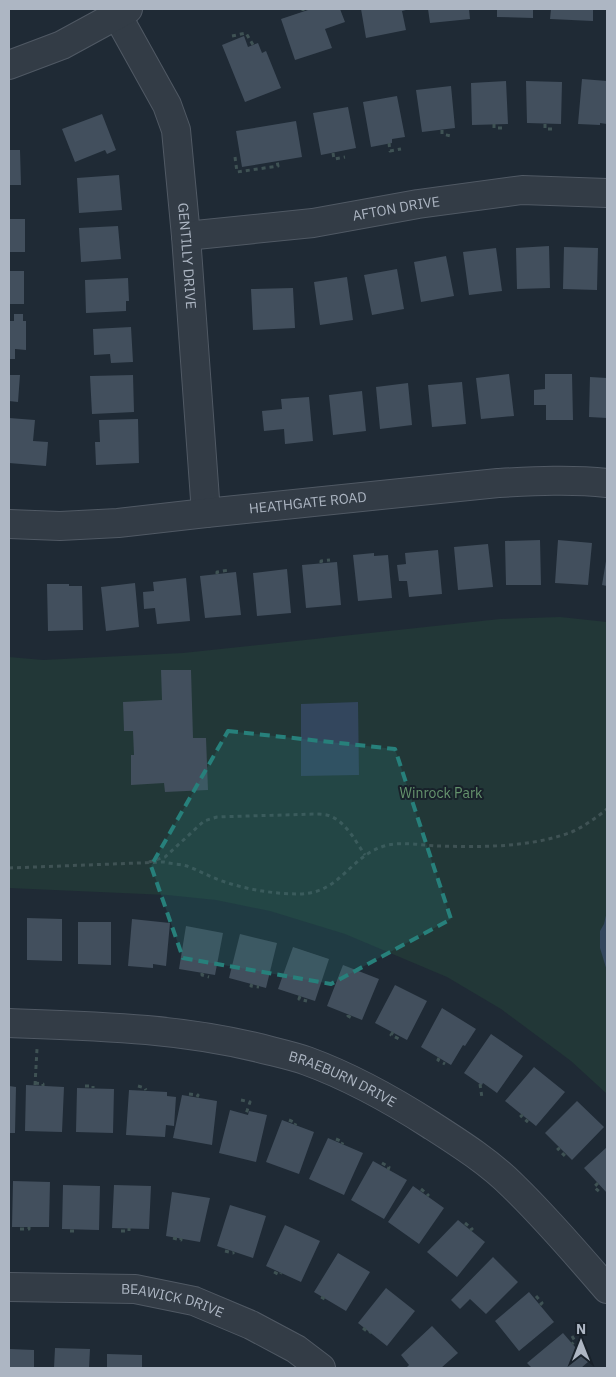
<svg xmlns="http://www.w3.org/2000/svg" width="616" height="1377" font-family="'IBM Plex Sans',sans-serif">
<style>
.green{fill:#223737}
.water{fill:#33465d}
.building{fill:#424f5d}
.lines{fill:none;stroke-linecap:round;stroke-linejoin:round}
.minor-casing{stroke:#505964;stroke-width:30}
.path{stroke:#3f5254;stroke-width:3;stroke-dasharray:4 4;stroke-linecap:butt}
.minor{stroke:#333c46;stroke-width:28}
.marked{fill:#27807b;fill-opacity:0.2;stroke:#27807b;stroke-width:4;stroke-dasharray:10 6;stroke-linejoin:round}
.labels{text-anchor:middle;stroke-width:4;stroke-linejoin:round;paint-order:stroke}
.street-label{font-size:14px;fill:#adb6c3;stroke:#18212a}
.park-label{font-size:14px;fill:#65936d;stroke:#18212a}
</style>
<rect width="100%" height="100%" fill="#1f2a35"/>
<path class="green" d="M560 617 607 622V1094L571 1061 501 1009 447 977 345 934 270 911 216 900 167 895 9 888V657L43 660 183 653 500 619Z"/>
<path class="water" d="M358 702 359 775 301 776V704Z
M607 911V971L600 948V931L604 924Z"/>
<path class="building" d="M311 9H340L345 22 325 29 332 48 295 60 281 19Z
M361 9H410L402 11 406 30 366 38Z
M428 9H469L470 19 430 23Z
M497 9H533V18L497 17Z
M551 9H593V21L550 19Z
M244 36 248 47 258 43 262 53 266 51 281 88 245 102 222 45Z
M582 79 607 81V124L600 123V125L578 124Z
M506 81 508 124 472 125 471 83Z
M526 81 562 82 561 124 527 123Z
M451 86 455 128 422 132 416 90Z
M397 96 405 137 392 139V143L371 147 363 102Z
M348 107 356 148 321 155 313 113Z
M102 114 116 150 107 154 105 150 75 162 62 129Z
M296 121 302 157 242 167 236 131Z
M9 150H20L21 185H9Z
M119 175 122 210 79 213 77 178Z
M9 219H25V252H9Z
M118 226 121 259 81 262 79 228Z
M549 246 550 288 517 289 516 248Z
M564 247 598 248 597 290 563 289Z
M496 248 502 291 469 295 463 252Z
M446 256 454 296 421 302 414 262Z
M397 269 404 309 372 315 364 275Z
M9 271H24V304H9Z
M347 277 353 320 320 325 314 282Z
M128 278 129 301H126V311L86 313 85 280Z
M293 288 295 328 253 330 251 289Z
M14 314H23V321H26V350L15 349V359H9V321H14Z
M131 327 133 362 111 363 110 354 94 355 93 329Z
M509 374 514 416 481 419 476 378Z
M545 374H572L573 420H546V405H534V390L545 389Z
M9 375H20L18 402 9 401Z
M133 375 134 412 92 414 90 376Z
M590 377 607 378V418L589 417Z
M462 382 466 424 432 427 428 385Z
M408 383 412 425 380 429 376 387Z
M362 391 366 431 333 435 329 395Z
M309 397 313 441 285 444 284 429 264 431 262 411 282 409 281 399Z
M9 418 35 420 33 441 48 442 46 466 9 463Z
M138 419 139 463 96 465 95 442H100L99 420Z
M540 540 541 585H506L505 541Z
M558 540 592 543 588 585 555 583Z
M488 544 493 587 458 590 454 547Z
M438 550 442 594 409 597 407 581H399L397 565 406 564 405 553Z
M374 553V556L388 555 392 598 358 601 353 555Z
M606 561H607V586L602 585Z
M337 562 341 605 306 608 302 565Z
M287 569 291 613 257 616 253 573Z
M236 572 241 615 205 618 200 576Z
M186 578 190 621 157 624 155 608 144 609 143 592 154 591 153 582Z
M135 583 139 627 106 631 101 587Z
M47 584H69V586H82L83 630 48 631Z
M161 670H191L193 738H206L208 790 165 792 164 783 131 785V755H134L133 731H124L123 702 162 700Z
M27 918 62 919V961L27 960Z
M132 919 170 923 166 966 153 964V968L128 966Z
M78 922H111V965L78 964Z
M186 926 223 933 215 975 179 969Z
M240 934 277 943 266 988 229 978Z
M293 947 329 959 315 1001 278 989Z
M343 965 379 979 362 1020 327 1006Z
M395 985 427 1001 407 1040 375 1023Z
M442 1008 476 1029 465 1046 463 1045 451 1065 421 1047Z
M491 1034 523 1056 497 1093 483 1083 482 1085 480 1084 464 1073Z
M534 1067 565 1092 536 1126 505 1101Z
M26 1085 64 1087 62 1132 25 1131Z
M9 1086 16 1087 15 1133H9Z
M77 1088 114 1089 113 1133 76 1132Z
M129 1090 167 1092V1096L176 1097 174 1126 166 1125 165 1137 126 1135Z
M182 1095 217 1101 212 1145 173 1138Z
M577 1101 604 1127 572 1160 545 1133Z
M230 1110 248 1115 249 1111 267 1115 256 1162 219 1153Z
M282 1120 314 1132 299 1174 266 1162Z
M328 1138 363 1153 344 1195 309 1179Z
M607 1147V1193L584 1168Z
M373 1161 407 1180 384 1219 351 1200Z
M13 1181 50 1182 49 1227H12Z
M63 1185 100 1186 99 1230 62 1229Z
M114 1185 151 1186 149 1229 112 1228Z
M413 1186 444 1208 419 1244 388 1222Z
M172 1192 210 1198 200 1242 166 1236Z
M230 1205 266 1216 253 1258 217 1246Z
M458 1220 485 1242 457 1277 427 1252Z
M285 1225 320 1241 301 1282 266 1266Z
M338 1253 370 1272 346 1311 314 1292Z
M493 1257 518 1282 486 1314 470 1299 460 1309 451 1300Z
M386 1288 415 1311 387 1346 358 1323Z
M529 1292 554 1322 519 1351 495 1321Z
M432 1326 458 1353 441 1368H408L407 1367 409 1365 401 1355Z
M563 1333 588 1362 581 1368H532L527 1363Z
M55 1348 90 1349 89 1368H54Z
M9 1349 34 1350V1368H9Z
M107 1354 142 1355V1368H107Z"/>
<g class="lines">
<g class="minor-casing">
<g id="minor">
<path id="s1" d="M117 15 167 105 176 130 186 236 206 513"/>
<path d="M9 65 62 45 128 9"/>
<path id="s2" d="M186 236 313 223 418 204 522 190 607 193"/>
<path id="s3" d="M9 524 60 526 118 523 206 513 498 483C535 481 571 479 607 483"/>
<path id="s4" d="M9 1023C97 1026 185 1028 271 1051 283 1054 296 1057 307 1061 351 1077 392 1100 431 1125 459 1143 489 1162 513 1186 546 1218 577 1254 607 1289"/>
<path id="s5" d="M9 1287 135 1289 194 1301 251 1325 296 1349 321 1368"/>
</g>
</g>
<path class="path" d="M303 9V11
M232 36 246 33 253 45
M494 124V128H502
M545 124V129H554
M442 130V134L451 136
M389 143 390 151 401 149
M333 153 334 159 345 157
M235 157 237 172 278 166 277 161
M321 563V561L330 560
M217 574V572L229 570
M149 862 165 857 204 821 217 817 314 814C319 814 325 814 330 816 346 822 356 842 365 855
M9 868 164 862C171 864 180 864 187 866 200 871 212 878 225 882 249 890 275 894 300 894 342 893 350 854 388 845 402 842 422 845 437 846 481 847 526 848 569 833 582 828 596 818 607 809
M202 973V975L209 977
M252 984 251 986 259 987
M300 996 299 999 307 1001
M348 1015V1016L354 1019
M393 1032 391 1035 399 1039
M439 1058 438 1060 445 1064
M35 1083 43 1084V1086
M480 1084 482 1098
M35 1085 37 1049
M85 1086H93V1088
M138 1086 145 1088 146 1090
M189 1094 198 1095 197 1097
M241 1100 250 1102 246 1114
M523 1115 521 1116 528 1122
M289 1120 296 1123 295 1125
M336 1139 343 1142 342 1144
M560 1148 558 1149 565 1156
M382 1163 389 1167 388 1170
M598 1183 594 1187 601 1193
M421 1189 428 1195 427 1196
M465 1223 472 1229 470 1230
M20 1229H29V1227
M70 1231H76V1229
M121 1231H129V1228
M173 1238 181 1240V1238
M225 1251 233 1253 234 1252
M274 1272 280 1275 281 1273
M536 1296 542 1303 540 1305
M321 1297 327 1300
M363 1328 369 1333 370 1332
M572 1336 575 1341 572 1344"/>
<use href="#minor" class="minor"/>
</g>
<path class="marked" d="M228 731 395 749 451 919 331 984 183 958 151 866Z"/>
<g class="labels">
<g class="street-label">
<text dy="5" stroke="none"><textPath href="#s2" startOffset="212">AFTON DRIVE</textPath></text>
<text dy="5" stroke="none"><textPath href="#s1" startOffset="256">GENTILLY DRIVE</textPath></text>
<text dy="5" stroke="none"><textPath href="#s3" startOffset="300">HEATHGATE ROAD</textPath></text>
<text dy="5" stroke="none"><textPath href="#s4" startOffset="341">BRAEBURN DRIVE</textPath></text>
<text dy="5" stroke="none"><textPath href="#s5" startOffset="165">BEAWICK DRIVE</textPath></text>
</g>
<g class="park-label">
<text x="441" y="798">Winrock Park</text>
</g>
</g>
<rect width="616" height="1377" fill="none" stroke="#adb6c3" stroke-width="20"/>
<g transform="translate(581 1342)" stroke="#18212a" stroke-width="4" paint-order="stroke">
<path d="M0-4L9 19L0 12L-9 19Z" fill="#adb6c3"/>
<text y="-8" font-size="14" font-weight="bold" text-anchor="middle" fill="#adb6c3">N</text>
</g>
</svg>
